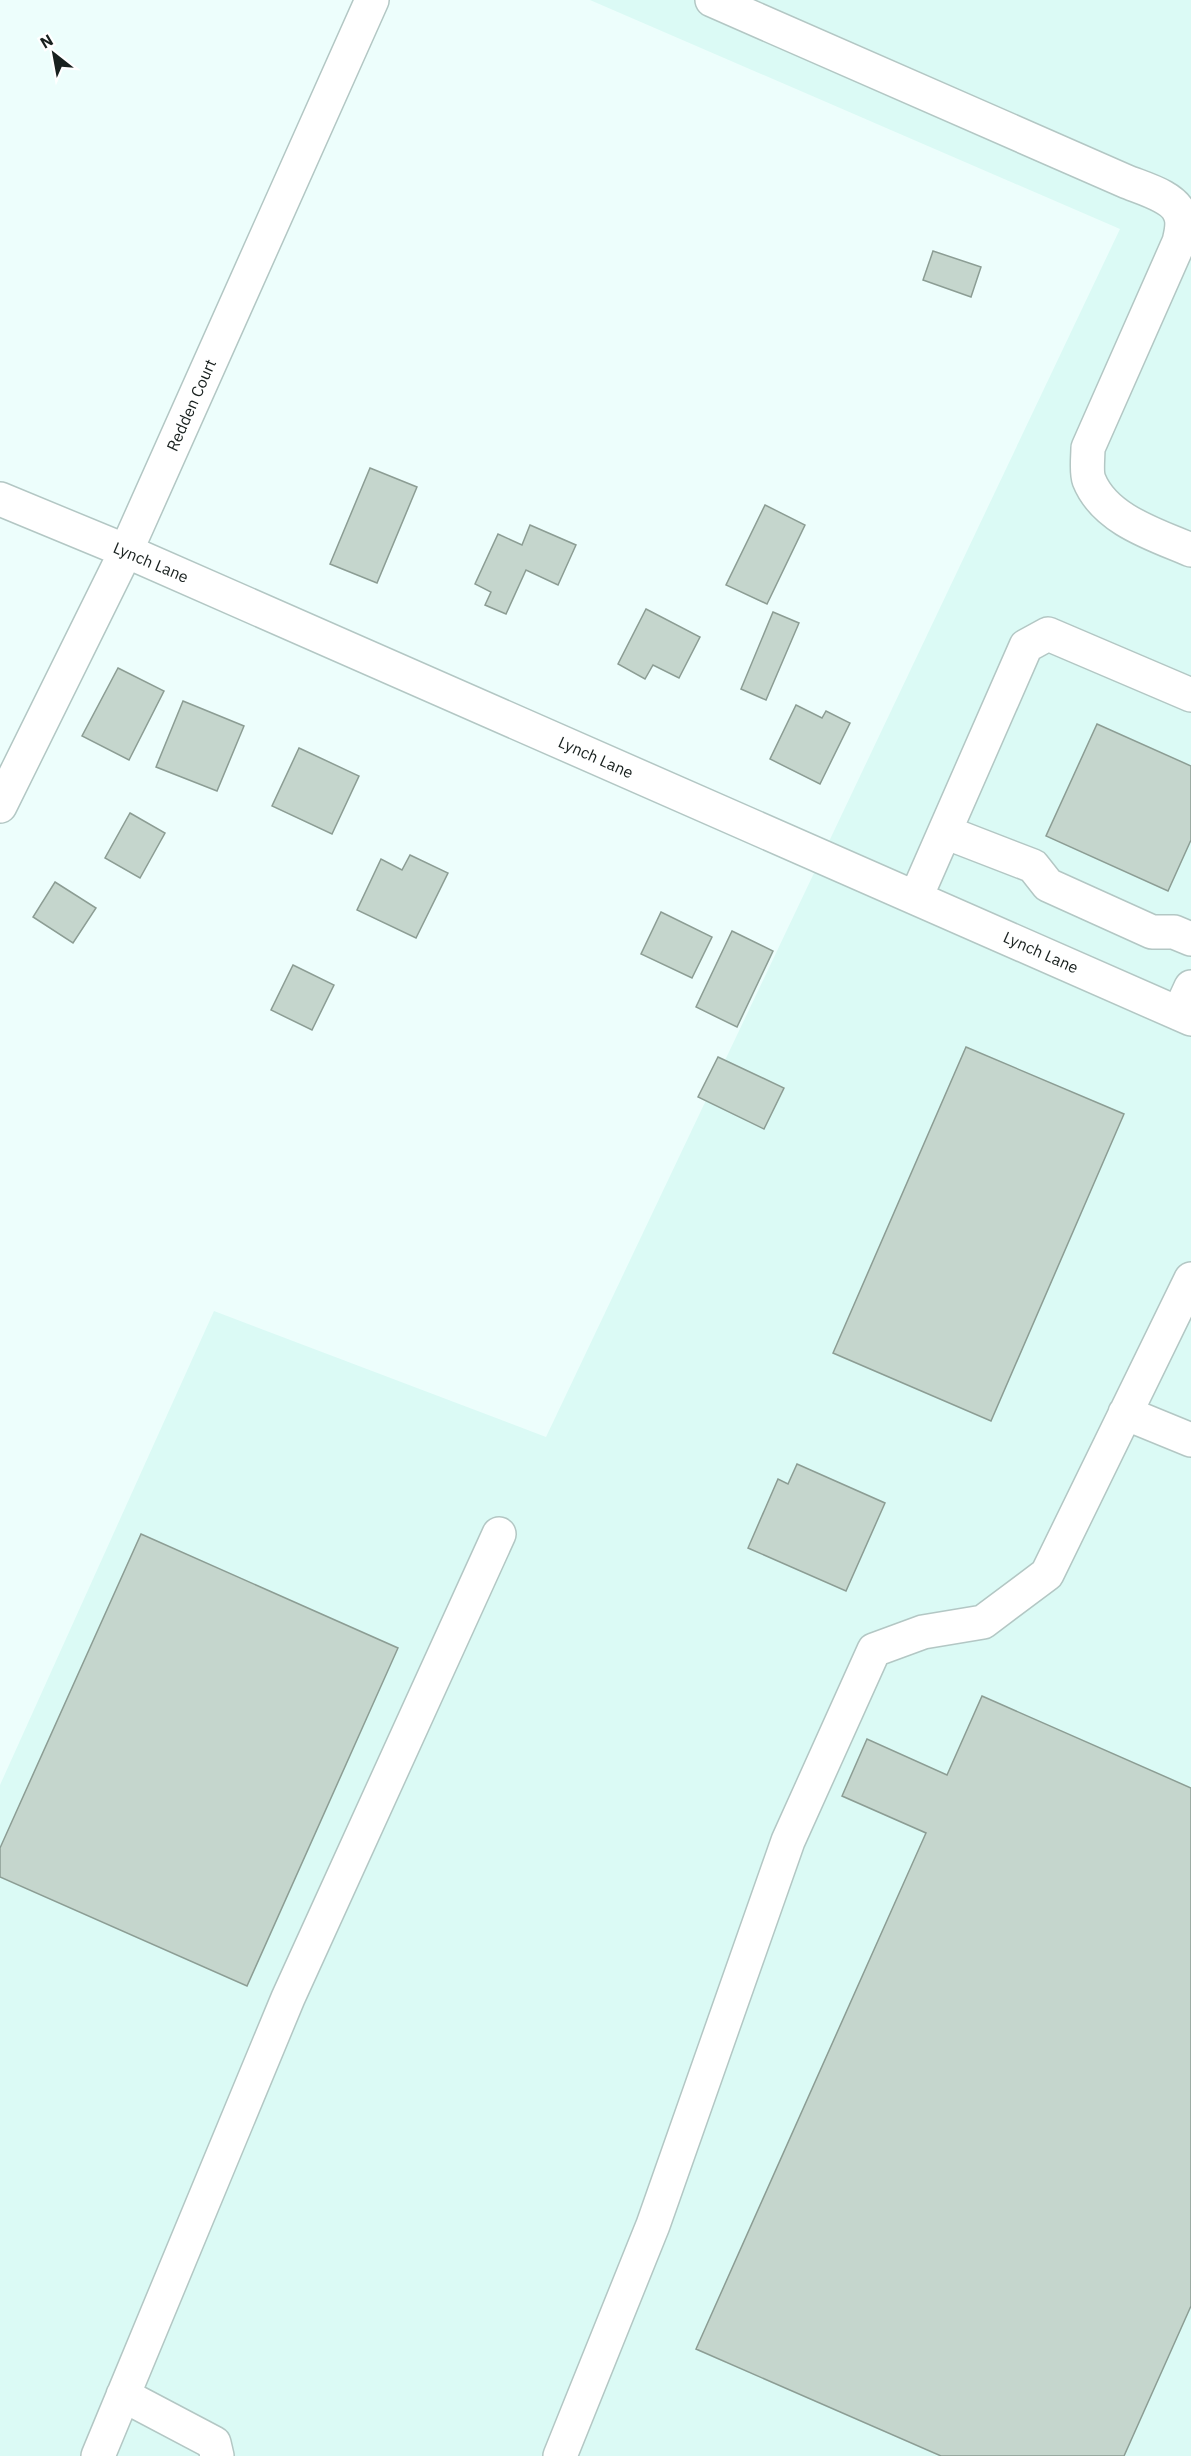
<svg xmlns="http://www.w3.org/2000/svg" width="1191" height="2456" font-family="'IBM Plex Sans',sans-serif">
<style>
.built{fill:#dbfaf5}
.building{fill:#c5d6cd;stroke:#8c9d94;stroke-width:1.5}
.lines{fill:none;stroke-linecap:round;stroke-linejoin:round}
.minor-casing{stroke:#b3c7c4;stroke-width:36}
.minor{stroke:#fff;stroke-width:33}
.labels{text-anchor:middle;stroke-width:5;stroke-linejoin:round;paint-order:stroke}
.street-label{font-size:16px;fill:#18201e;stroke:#fff}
</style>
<rect width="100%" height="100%" fill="#edfefc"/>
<path class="built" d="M590 0H1191V2456H0V1785L214 1311 546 1437 1120 229Z"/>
<path class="building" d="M933 251 981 267 971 297 923 280Z
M370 468 417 487 377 583 330 564Z
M765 505 805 525 767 604 726 585Z
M530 525 576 545 558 585 526 570 506 614 485 605 491 592 475 584 498 534 522 545Z
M646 609 700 637 679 678 653 665 645 679 618 664Z
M773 612 799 623 766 700 741 689Z
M118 668 164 691 129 760 82 736Z
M183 701 244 726 217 791 156 767Z
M796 705 822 718 826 711 850 723 820 784 770 759Z
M1097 724 1191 766V840L1168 891 1046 836Z
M299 748 359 776 332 834 272 806Z
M130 813 165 833 140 878 105 858Z
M410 855 448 873 416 938 357 910 381 859 402 870Z
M55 882 96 908 73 943 33 917Z
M661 912 712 937 692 978 641 954Z
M732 931 773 951 737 1027 696 1007Z
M293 965 334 985 312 1030 271 1010Z
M966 1047 1124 1114 991 1421 833 1353Z
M718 1057 784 1088 764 1129 698 1097Z
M797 1464 885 1503 846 1591 748 1548 778 1479 788 1484Z
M141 1534 398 1648 247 1986 0 1877V1848Z
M982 1696 1191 1788V2306L1124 2456H941L696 2349 926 1833 842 1796 867 1739 947 1775Z"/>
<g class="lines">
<g class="minor-casing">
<path id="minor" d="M712 0 1125 181C1141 188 1174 196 1180 214 1184 223 1181 233 1179 242L1088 448C1088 457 1086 472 1089 480 1105 520 1156 535 1191 550
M0 499 126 551 1191 1019
M0 806 126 551 372 0
M945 832 1033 866 1048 885 1152 932H1174L1191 939
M916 897 1026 646 1048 634 1191 695
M1179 1013 1191 987
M1125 1413 1191 1440
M123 2395 214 2443 217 2456
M98 2456 288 1998 499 1534
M560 2456 653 2225 788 1841 874 1650 923 1632 983 1622 1047 1574 1191 1279"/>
</g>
<use href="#minor" class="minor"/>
</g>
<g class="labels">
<g class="street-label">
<text transform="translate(191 405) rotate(-66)" y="6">Redden Court</text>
<text transform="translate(151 562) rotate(23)" y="6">Lynch Lane</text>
<text transform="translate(596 757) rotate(24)" y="6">Lynch Lane</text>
<text transform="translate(1041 952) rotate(24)" y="6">Lynch Lane</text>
</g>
</g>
<g transform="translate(54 54) rotate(329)" stroke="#ffffff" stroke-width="4.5" paint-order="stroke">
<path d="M0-4.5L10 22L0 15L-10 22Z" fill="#18201e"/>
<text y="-9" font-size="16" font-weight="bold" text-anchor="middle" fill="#18201e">N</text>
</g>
</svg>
